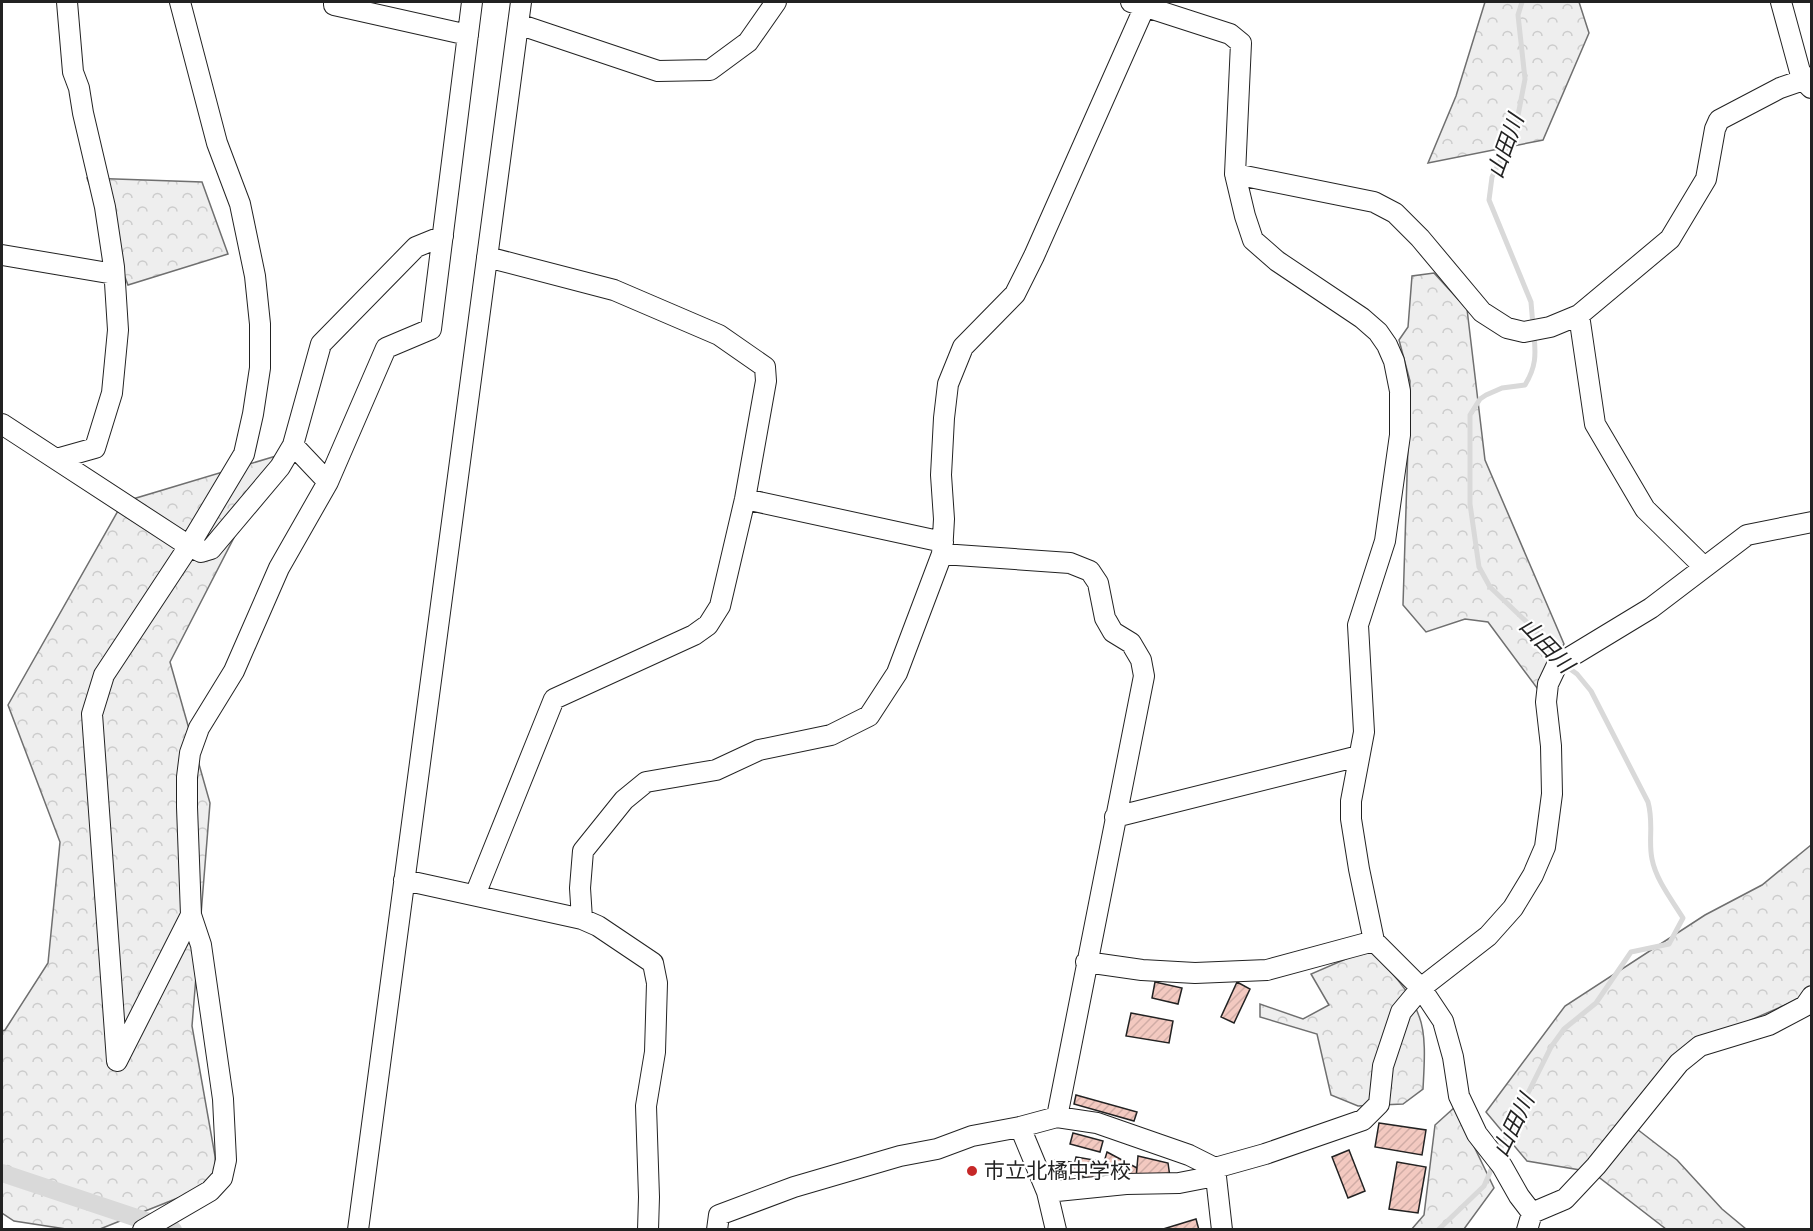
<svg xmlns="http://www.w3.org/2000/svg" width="1813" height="1231" font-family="Barlow,'Noto Sans JP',sans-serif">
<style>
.forest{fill:url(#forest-crowns);stroke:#6f6f6f;stroke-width:1.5}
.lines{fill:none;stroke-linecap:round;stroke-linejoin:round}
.stream{stroke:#d9d9d9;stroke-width:5}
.canal{stroke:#d9d9d9;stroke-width:18}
.building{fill:url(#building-hatch);stroke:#222;stroke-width:1.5}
.minor-casing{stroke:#222;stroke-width:22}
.minor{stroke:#fff;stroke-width:20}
.poi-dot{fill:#c62828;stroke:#fff;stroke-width:2}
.labels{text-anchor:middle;stroke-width:4.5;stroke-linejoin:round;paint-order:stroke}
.poi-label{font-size:21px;fill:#222;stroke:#fff;text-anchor:start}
.water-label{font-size:22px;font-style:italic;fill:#222;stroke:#fff}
</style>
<defs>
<pattern id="forest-crowns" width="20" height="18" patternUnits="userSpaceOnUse" patternTransform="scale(1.5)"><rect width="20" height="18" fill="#eee"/><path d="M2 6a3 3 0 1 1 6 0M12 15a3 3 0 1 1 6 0" fill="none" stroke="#ccc"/></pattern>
<pattern id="building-hatch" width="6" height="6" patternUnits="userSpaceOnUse" patternTransform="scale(1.5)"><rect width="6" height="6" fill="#f3c9c0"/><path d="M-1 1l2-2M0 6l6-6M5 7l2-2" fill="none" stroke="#d0aca5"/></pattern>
</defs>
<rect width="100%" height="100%" fill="#fff"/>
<path class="forest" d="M1485 2H1579L1589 33 1543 140 1428 163 1456 96Z
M87 178 202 182 228 254 128 285Z
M1434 273 1467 309 1485 460 1564 644 1537 688 1488 622 1465 619 1426 632 1403 605 1410 381 1399 340 1408 327 1412 276Z
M276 456 170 662 210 803 192 1026 215 1156 216 1175 198 1190 100 1229H66L14 1221 2 1213V1031L5 1030 48 963 60 842 8 705 123 502Z
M1811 845 1812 988 1806 996 1684 1049 1624 1119 1677 1160 1722 1209 1746 1229H1666L1592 1172 1527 1161 1486 1112 1565 1006 1705 915 1762 885Z
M1369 949C1387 967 1411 991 1419 1016 1427 1036 1424 1068 1423 1089L1403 1104 1358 1106 1331 1095 1317 1034 1260 1017V1004L1303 1019 1329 1005 1311 974Z
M1455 1107 1494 1188 1464 1229 1411 1230 1424 1215 1435 1125Z"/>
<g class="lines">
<path class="stream" d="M1522 2 1518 15 1525 79 1515 131 1492 177 1489 200 1531 302 1533 326
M1534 335C1536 355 1536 367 1525 385L1502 388 1486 395 1480 399 1470 415V504L1479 567 1490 587 1535 630 1559 660
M1498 1154 1508 1133 1526 1105 1527 1095 1551 1047 1564 1029 1596 1003 1631 952 1669 944 1683 918C1672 900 1656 880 1652 859 1648 840 1654 824 1648 802L1591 691 1577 674 1566 666
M1438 1230 1484 1186 1494 1163"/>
<path class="canal" d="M2 1173 173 1230"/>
</g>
<path class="building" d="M1155 982 1182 988 1178 1004 1152 998Z
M1237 982 1250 989 1234 1023 1221 1017Z
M1131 1013 1173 1021 1169 1043 1126 1036Z
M1076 1095 1137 1112 1134 1121 1074 1104Z
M1379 1123 1426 1130 1422 1155 1375 1147Z
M1073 1133 1103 1141 1100 1152 1070 1144Z
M1349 1150 1365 1191 1348 1198 1332 1157Z
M1107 1152 1137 1168 1136 1178 1101 1172Z
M1138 1156 1168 1163 1170 1177 1136 1178Z
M1076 1157 1100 1161 1097 1179 1072 1174Z
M1052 1160 1071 1162 1069 1179 1050 1177Z
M1397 1162 1426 1167 1418 1213 1389 1209Z
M1196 1219 1199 1230H1160Z"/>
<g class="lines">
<g class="minor-casing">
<path id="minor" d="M180 2 217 143 240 204 255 276 260 324V368L253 414 244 454 189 546 104 675 92 714 117 1061 191 915
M334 2V5L468 35
M1131 2 1230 34 1241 43 1235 174 1245 216 1253 240 1277 261 1362 318 1378 332 1387 345 1394 361 1400 391V435L1385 541 1358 625 1364 732 1351 801V819L1359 869 1374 941 1421 988 1443 1021 1453 1057 1459 1096 1477 1134 1502 1166 1519 1196 1532 1213 1527 1230
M1781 2 1802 79 1811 88
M518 24 658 71 710 70 748 42 776 2
M1235 174 1374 202 1395 213 1420 238 1482 312 1507 328 1524 332 1550 327 1579 315 1670 239 1706 179 1715 129 1719 120 1780 88 1812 77
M2 255 114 274
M1579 315 1595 424 1645 509 1704 567
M2 424 189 546 201 552 211 549 280 467 293 445 328 482 279 568 234 671 199 728 190 753 187 777V807L191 915 201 945 223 1099 226 1160 222 1178 210 1191 143 1230
M293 445 321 344 416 247 443 236
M56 459 95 448 112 393 118 330 114 267 105 207 83 113 79 88 73 72 67 2
M328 482 386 348 431 329 472 2
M745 499 943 542
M942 554 1070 563 1090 571 1098 583 1105 618 1113 632 1131 643 1141 660 1144 676 1057 1117
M1115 817 1359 756
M404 880 582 919
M475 895 554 699 694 635 708 625 720 606 745 499 766 381 765 367 719 335 614 290 487 257
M1086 962 1142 970 1195 973 1267 970 1374 941
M1020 1127 1047 1192 1056 1230
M1215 1168 1222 1230
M1047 1192 1126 1184 1179 1183 1215 1176
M1532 1213 1565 1199 1596 1166 1679 1063 1700 1046 1769 1025 1805 1006 1812 996
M358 1230 521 2
M648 1230 649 1197 646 1106 655 1052 657 983 653 963 598 926 582 919 580 888 583 851 624 800 646 782 716 770 759 750 831 735 869 716 897 673 942 554 944 519 941 475 944 418 948 384 963 347 1015 294 1034 256 1145 6
M717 1230 719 1215 794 1187 900 1156 937 1149 972 1136 1020 1127 1057 1117 1097 1123 1189 1155 1215 1168 1265 1154 1363 1120 1379 1104 1383 1066 1401 1012 1421 988 1488 936 1513 908 1533 875 1545 847 1552 794 1551 746 1546 702 1548 684 1557 665 1651 608 1747 535 1812 522"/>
</g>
<use href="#minor" class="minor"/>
</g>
<circle class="poi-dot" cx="972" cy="1171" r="6"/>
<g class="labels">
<g class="poi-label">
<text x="984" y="1178">市立北橘中学校</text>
</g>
<g class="water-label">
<text transform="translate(1505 146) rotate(-70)" y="8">山田川</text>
<text transform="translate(1547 645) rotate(46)" y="8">山田川</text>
<text transform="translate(1513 1125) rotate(-64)" y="8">山田川</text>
</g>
</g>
<rect width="1813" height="1231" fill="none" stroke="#222222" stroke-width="6"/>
</svg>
